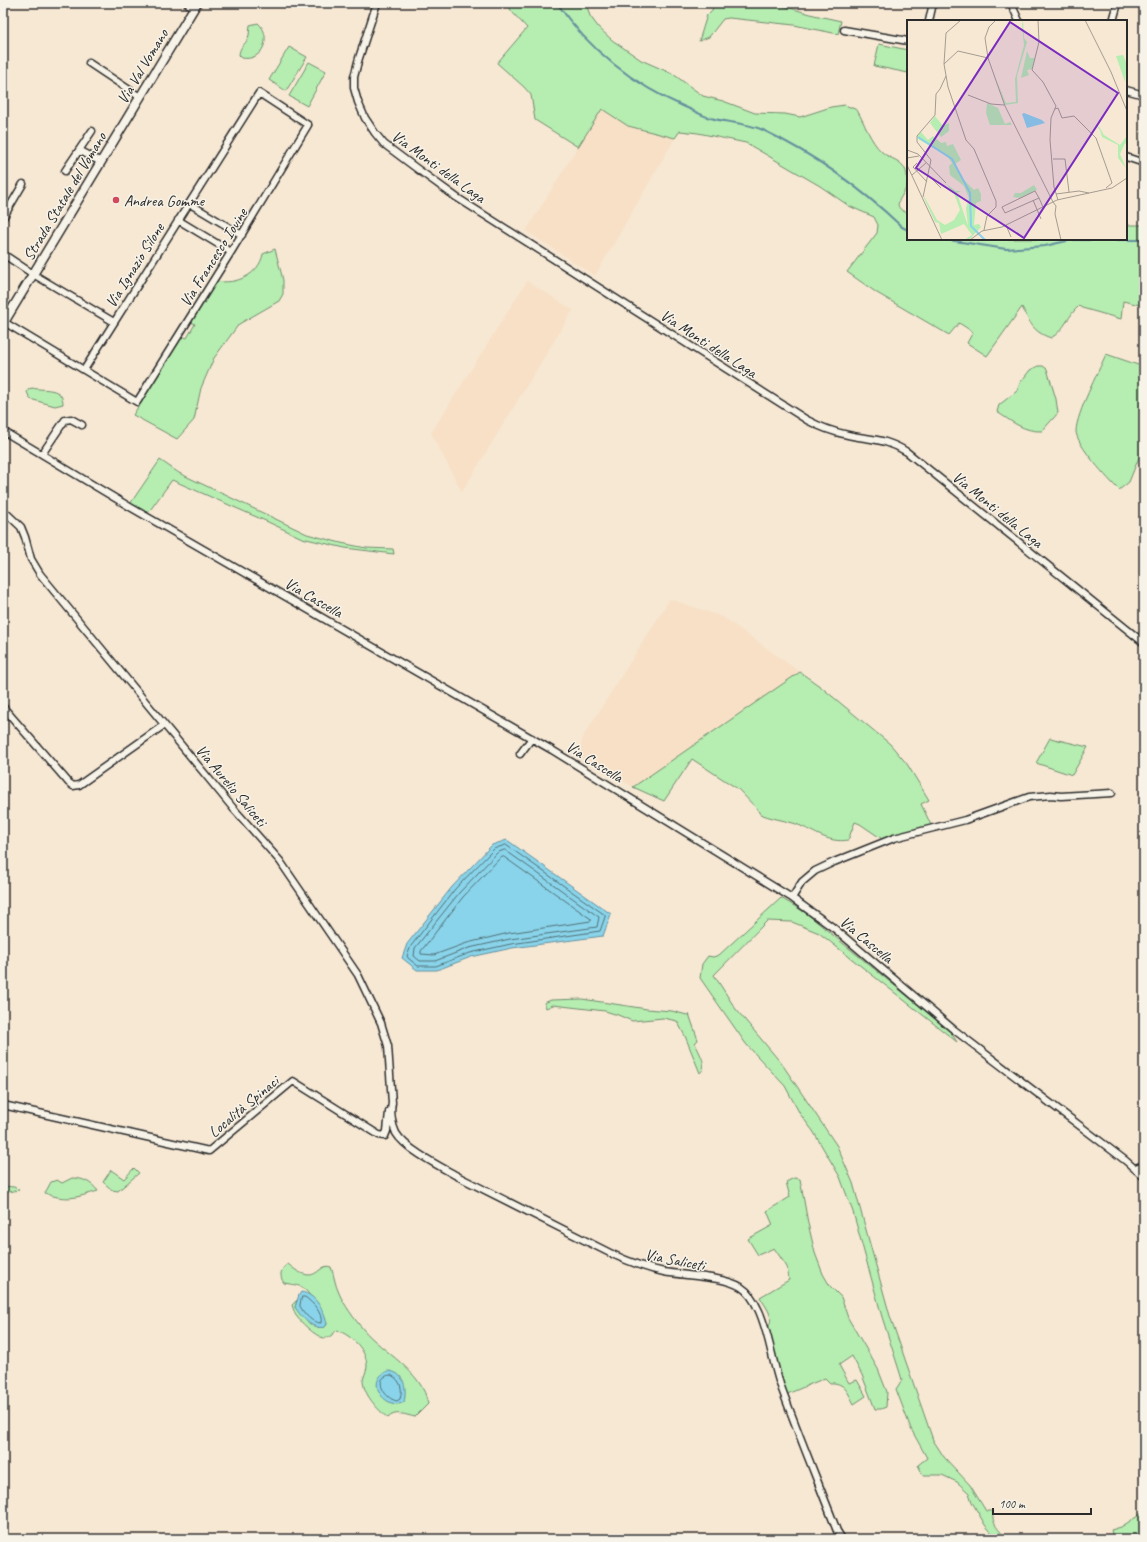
<svg xmlns="http://www.w3.org/2000/svg" width="1147" height="1542" font-family="Caveat,sans-serif">
<style>
.built{fill:#f7e0c6}
.green{fill:#b6edb0;stroke:#708c6e}
.water{fill:#89d4ea;stroke:#63909e}
.lines{fill:none;stroke-linecap:round;stroke-linejoin:round}
.shore{stroke:#516f77;stroke-width:1}
.stream{stroke:#63909e;stroke-width:2}
.minor-casing{stroke:#2b2b2b;stroke-width:9}
.major-casing{stroke:#2b2b2b;stroke-width:11}
.minor{stroke:#f7f3e8;stroke-width:6}
.major{stroke:#f7f3e8;stroke-width:8}
.poi-dot{fill:#d1495b;stroke:#f7f3e8;stroke-width:1.5}
.labels{text-anchor:middle;stroke-width:3;stroke-linejoin:round;paint-order:stroke}
.street-label{font-size:16px;fill:#2b2b2b;stroke:#f7f3e8}
.poi-label{font-size:16px;fill:#2b2b2b;stroke:#f7f3e8;text-anchor:start}
.inset-river{fill:none;stroke:#89d4ea;stroke-width:2}
.inset-road{fill:none;stroke:#a59c90;stroke-width:1}
.view{fill:#7b2cbf;fill-opacity:0.15;stroke:#7b2cbf;stroke-width:2}
.inset-edge{fill:none;stroke:#2b2b2b;stroke-width:2}
</style>
<rect width="100%" height="100%" fill="#f7e8d4"/>
<filter id="ink" filterUnits="userSpaceOnUse"><feTurbulence type="fractalNoise" baseFrequency=".025" numOctaves="2"/><feDisplacementMap in="SourceGraphic" scale="8" xChannelSelector="R" yChannelSelector="G"/><feConvolveMatrix kernelMatrix="1 2 1 2 8 2 1 2 1" color-interpolation-filters="sRGB"/></filter>
<g filter="url(#ink)">
<path class="built" d="M601 109 628 126 675 138 595 276 526 231Z
M527 281 573 310 462 492 431 433Z
M670 599 723 617 800 672 633 787 577 756 584 735Z"/>
<path class="green" d="M507 3H586L590 16 599 28 612 40 641 60 673 74 703 96 723 101 755 113 785 114 800 117 831 107 845 105 857 110C865 124 870 141 882 152 891 160 901 159 906 171 907 176 908 181 907 186 903 197 889 207 908 213V239H1126V225H1144V306L1123 301 1121 319 1082 308 1079 306C1068 315 1066 329 1051 338 1033 332 1030 323 1022 307L987 356 967 343 973 332 959 323 949 335 877 293 847 272 877 233 878 225 874 217 849 206 820 186 746 143 698 133 680 131 675 138 628 126 602 109 578 147 535 120 531 95 524 87 497 63 527 28 512 12Z
M706 3H773L814 15 841 21 838 34 794 25 729 18 723 19 709 37 699 41 707 15 713 9Z
M258 23C273 36 263 62 242 58L239 55C240 45 245 46 248 38 250 34 249 30 250 25Z
M879 44 908 50V73L874 66Z
M289 47 307 57 286 91 269 80Z
M309 62 326 71 307 106 289 96Z
M1144 127V162L1138 160Z
M275 249 283 280V294L279 301 239 324 214 358 201 388 194 420 177 439 133 415 182 336 187 338 195 324 191 322 216 281C236 285 259 275 263 254Z
M1106 354 1144 367V445L1129 482 1119 490C1109 480 1076 445 1076 431 1077 412 1098 373 1106 354Z
M1038 366H1043L1047 369 1056 399 1058 413 1042 431C1024 432 1011 421 997 412L999 405 1017 391 1020 383 1030 370Z
M32 388C44 391 63 386 63 404L55 406 30 399 27 392 29 389Z
M160 460 179 473 307 534 341 543 366 548 393 549 394 554 345 548 302 538 268 522 172 480 148 513 130 504Z
M800 672 821 687 890 744 907 764 929 800 921 804 932 827 885 841 860 824 855 822 848 840C827 844 812 829 793 823 782 820 770 818 760 814L757 809 738 789 692 759 664 801 633 787Z
M1050 738 1088 747 1072 775 1036 763Z
M781 898 806 913 950 1031 957 1042 819 933 792 922 767 921 714 975 735 1008 782 1064 837 1146 853 1183 890 1316 933 1440 944 1457 970 1485 986 1511H993C991 1524 999 1530 1007 1539H997L985 1525 972 1502 969 1493 957 1482 942 1475H923L918 1465 927 1458 911 1429 896 1389 902 1380 900 1373 882 1317 853 1212 840 1177 813 1131 800 1114 785 1086 746 1044 700 978 702 964 708 956 713 957 719 955Z
M582 999 647 1009 672 1011 687 1015 689 1014 698 1040 695 1043C698 1051 709 1066 700 1073L685 1036 677 1021 663 1018 632 1021 618 1015 605 1011 553 1005 546 1008 544 1003 551 1000Z
M134 1168 139 1173 118 1191 112 1190 103 1182 111 1170 124 1179Z
M72 1178C83 1178 91 1182 98 1191 78 1197 66 1202 45 1193L51 1182 57 1180 62 1183Z
M794 1178 800 1179 808 1223 815 1253 823 1274 830 1286 841 1297 848 1318 878 1369 887 1392 886 1407 881 1409H875L862 1375 852 1356 839 1365 849 1383 857 1380 866 1396 854 1404C848 1393 845 1382 830 1383L825 1378 785 1395 767 1329C776 1317 766 1308 760 1297L789 1280 787 1267 774 1248 758 1255 748 1239 773 1225 767 1211 790 1197 786 1182Z
M3 1186 14 1187 19 1190 3 1193Z
M288 1264C294 1269 300 1274 308 1275 318 1276 322 1263 331 1267 334 1275 335 1285 339 1293 343 1303 355 1320 363 1329 382 1352 423 1371 428 1404L415 1417C406 1415 395 1410 388 1418 378 1410 363 1394 363 1380 364 1376 366 1372 367 1367 367 1350 352 1336 337 1330 333 1334 330 1338 324 1338 316 1337 299 1321 295 1314 294 1311 293 1308 292 1305L297 1300 295 1307C302 1316 311 1330 325 1327L327 1324C321 1313 310 1288 296 1285 292 1284 288 1284 284 1283 279 1276 280 1269 288 1264Z
M1144 1512V1539L1133 1534 1127 1539 1113 1538 1111 1530 1121 1527Z"/>
<path class="water" d="M507 840 611 914 603 936 512 948 471 957 437 970H417L402 958 407 944 452 887 492 845Z
M301 1292C316 1294 324 1311 327 1324L325 1327C312 1330 301 1317 295 1307L299 1295Z
M388 1371C405 1372 407 1389 404 1402 387 1412 363 1381 388 1371Z"/>
<g class="lines">
<path class="shore" d="M506 845 605 915V917L600 931 511 944 470 953 436 966H418L408 958 407 956 411 946 455 889 494 849Z
M505 850 599 917 597 927 510 939 469 948 435 961H420L414 956 415 948 459 893 497 853Z
M504 857 591 919V921L509 933 467 943 434 955 421 954V951L463 897 500 858Z
M302 1297H305C313 1303 323 1313 321 1323 312 1323 304 1314 300 1306Z
M391 1375C401 1380 403 1389 400 1399L397 1401C384 1399 372 1376 391 1375Z"/>
<path class="stream" d="M557 3C588 49 634 85 685 107 692 110 699 114 707 117 725 123 746 122 763 130 815 155 861 188 902 227L908 230
M942 239 1006 249 1045 246 1071 240H1144"/>
<g class="minor-casing">
<path id="minor" d="M187 3 194 8
M377 3 359 58 354 77V88L358 102 365 118 375 133 384 144 416 168 456 197 807 420C820 427 833 432 848 435 871 440 885 438 907 452L1144 643
M1011 3 1019 21
M929 21 933 3
M1113 21 1118 3
M844 30 908 41
M89 63 140 97
M1126 90 1144 95
M79 150 101 162
M1126 157 1144 163
M65 171 92 131
M190 204 242 235
M3 218 23 184
M178 220 231 252
M3 254 33 274 114 322
M4 322 137 402 231 252 308 125 259 93 84 370
M3 431 130 507 552 750 792 898 835 929 953 1029 1126 1161 1144 1177
M42 454 65 420 71 419 82 425
M3 510 21 527 25 537 31 559 40 574 233 808 280 861 358 975 381 1023 388 1046 392 1103C390 1112 392 1125 396 1133 405 1149 441 1167 457 1176L610 1253C627 1261 645 1268 664 1272 686 1276 723 1276 741 1287 749 1292 755 1302 759 1311 769 1334 772 1360 780 1384 798 1433 818 1482 837 1531L842 1539
M3 707 69 783 73 786 79 785 164 725
M520 754 532 738
M792 898 802 882 815 871 834 862 894 838 965 820 1029 797 1051 795 1061 796 1112 793
M3 1105 209 1151 293 1081 379 1135 385 1136 387 1131 389 1112
M1135 1168 1144 1165"/>
</g>
<g class="major-casing">
<path id="major" d="M3 324 197 3"/>
</g>
<use href="#minor" class="minor"/>
<use href="#major" class="major"/>
</g>
</g>
<circle class="poi-dot" cx="116" cy="200" r="4"/>
<g class="labels">
<g class="street-label">
<text transform="translate(142 66) rotate(-59)" y="6">Via Val Vomano</text>
<text transform="translate(439 166) rotate(36)" y="6">Via Monti della Laga</text>
<text transform="translate(64 196) rotate(-59)" y="6">Strada Statale del Vomano</text>
<text transform="translate(213 257) rotate(-58)" y="6">Via Francesco Iovine</text>
<text transform="translate(134 265) rotate(-58)" y="6">Via Ignazio Silone</text>
<text transform="translate(709 343) rotate(33)" y="6">Via Monti della Laga</text>
<text transform="translate(998 509) rotate(39)" y="6">Via Monti della Laga</text>
<text transform="translate(314 597) rotate(30)" y="6">Via Cascella</text>
<text transform="translate(595 761) rotate(32)" y="6">Via Cascella</text>
<text transform="translate(232 785) rotate(50)" y="6">Via Aurelio Saliceti</text>
<text transform="translate(867 939) rotate(40)" y="6">Via Cascella</text>
<text transform="translate(243 1106) rotate(-40)" y="6">Località Spinaci</text>
<text transform="translate(675 1259) rotate(11)" y="6">Via Saliceti</text>
</g>
<g class="poi-label">
<text x="124" y="206">Andrea Gomme</text>
</g>
</g>
<g transform="translate(907 20)">
<rect width="220" height="220" fill="#f7e8d4"/>
<path d="M116 0 117 18 120 22 110 56 111 83 98 85 90 61 99 83 109 82 108 59 117 25 115 5ZM120 31 123 38H128L125 49 120 50 122 55 114 58ZM216 35 220 44 218 62 209 36ZM80 83 91 88 98 104 103 102 105 105H83L79 93ZM28 96 36 106 42 103V111L34 117 23 103ZM188 104 193 108 197 115 213 125 220 116V125L218 123 213 134 219 148 211 138V125L195 117 193 110ZM14 112 21 120 26 116 34 123 39 122 40 126 46 124 54 140 48 144 55 158 67 170 71 168 74 174V181L69 183 67 205 72 204 74 207 62 220H57L65 215 57 204 34 214 32 203 28 202 17 178V176L30 200 38 205 47 200 53 190 47 173 39 164 49 171H54L50 173 61 206 59 188 62 178 57 166 43 155 42 146 45 143 40 136 11 119 10 116ZM127 165 130 170 114 178 106 177 108 173H114Z" fill="#b6edb0"/>
<path d="M117 93 135 100 138 103 120 108 115 94Z" fill="#89d4ea"/>
<path class="inset-river" d="M11 117 45 139 63 173 64 206 78 220"/>
<path class="inset-road" d="M54 0 39 13 37 44 41 67 59 120 67 129 89 181V187L80 196 77 210M89 0 82 7 78 18 81 38 98 86 146 182M131 0 132 22 125 50 136 62 149 86 144 98 143 120 147 167 151 180M178 0 204 52 220 91M37 44 51 31 81 38M61 75 84 84 97 85M148 89 151 88 155 98 167 96 189 118 205 163 199 168M0 130 11 134 39 163M0 138 12 136M146 139H158L162 172M10 143 6 147 20 162M0 145 35 220M5 155 19 143M22 156 34 168M149 174 172 171 182 173M16 177 24 140 10 122V116L28 95 29 74 33 69 39 56M132 178 98 193 95 187 128 171 132 178 136 187M126 180 134 199M146 182 149 186 148 194 154 220M99 205 104 217M63 220 75 211 95 207 150 180 205 168 220 158"/>
<path class="view" d="M103 2 211 73 117 218 9 148Z"/>
<rect width="220" height="220" class="inset-edge"/>
</g>
<rect width="1147" height="1542" fill="none" stroke="#f7f3e8" stroke-width="16"/>
<rect x="8" y="8" width="1131" height="1526" fill="none" stroke="#2b2b2b" stroke-width="1.5" filter="url(#ink)"/>
<path d="M993 1508v6h98v-6" fill="none" stroke="#2b2b2b" stroke-width="2"/>
<text x="999" y="1508" font-size="12" fill="#2b2b2b" stroke="#f7f3e8" stroke-width="3" paint-order="stroke">100 m</text>
</svg>
